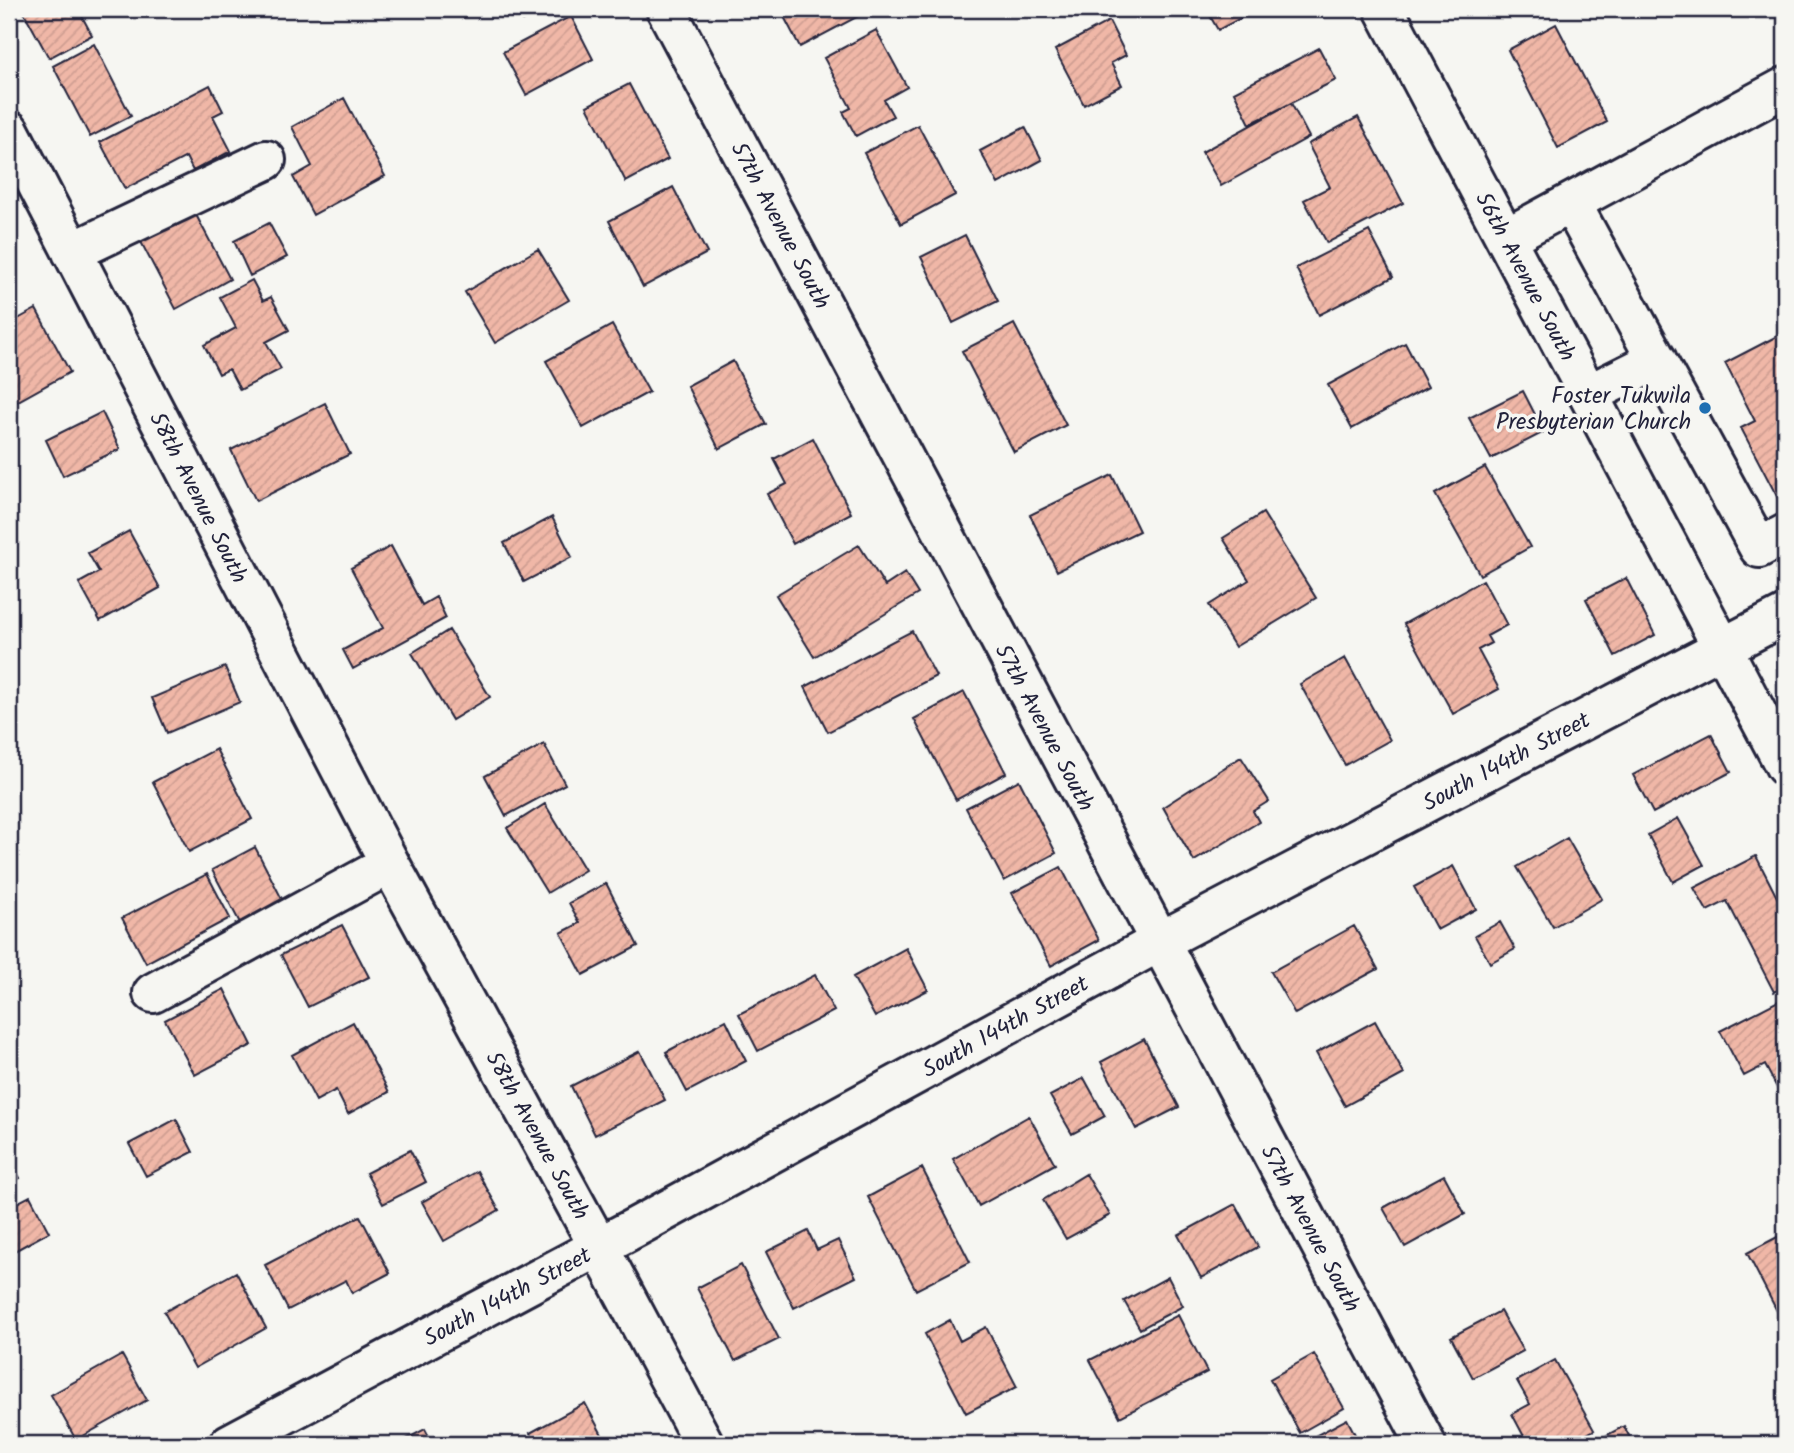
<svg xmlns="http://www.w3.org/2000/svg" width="1794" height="1453" font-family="Kalam,sans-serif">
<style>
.building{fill:url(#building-hatch);stroke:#22223b;stroke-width:2}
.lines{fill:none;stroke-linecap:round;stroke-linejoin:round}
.minor-casing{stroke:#22223b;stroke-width:44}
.minor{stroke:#f6f6f2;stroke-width:38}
.poi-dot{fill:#1f6fb2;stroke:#f6f6f2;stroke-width:2.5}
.labels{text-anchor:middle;stroke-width:7;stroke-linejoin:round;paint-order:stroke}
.street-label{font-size:23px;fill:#22223b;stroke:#f6f6f2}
.poi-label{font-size:23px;fill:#22223b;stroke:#f6f6f2;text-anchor:end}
</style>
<defs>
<pattern id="building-hatch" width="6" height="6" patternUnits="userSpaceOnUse" patternTransform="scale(1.75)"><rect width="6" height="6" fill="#f0b7a7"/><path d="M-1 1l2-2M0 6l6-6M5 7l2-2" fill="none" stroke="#ce9d91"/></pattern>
</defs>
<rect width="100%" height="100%" fill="#f6f6f2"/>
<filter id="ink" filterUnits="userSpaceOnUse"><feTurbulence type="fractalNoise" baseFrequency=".0143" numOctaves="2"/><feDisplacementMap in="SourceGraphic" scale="14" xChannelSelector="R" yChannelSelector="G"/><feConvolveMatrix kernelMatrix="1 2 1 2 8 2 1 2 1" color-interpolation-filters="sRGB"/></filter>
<g filter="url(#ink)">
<path class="building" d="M22 9H78L92 35 49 58Z
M516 9H546L523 21Z
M790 9H866L868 11 800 47 782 13Z
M1206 9H1258L1218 30Z
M571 16 593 59 526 95 503 52Z
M1109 21 1126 55 1111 63 1122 85 1084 105 1055 50Z
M1556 24 1607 122 1558 148 1508 50Z
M876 30 907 87 884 100 893 116 856 136 843 112 851 108 824 58Z
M94 44 131 116 90 137 53 66Z
M1319 48 1336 80 1250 124 1234 92Z
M629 84 668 159 626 182 587 106Z
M210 85 223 111 213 116 231 151 193 171 186 157 125 189 100 142Z
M344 98 385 176 313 215 293 177 312 166 292 127Z
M1291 103 1309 137 1221 186 1202 152Z
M1358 117 1403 203 1327 243 1304 200 1330 187 1308 144Z
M918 125 955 195 901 224 864 153Z
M1025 127 1042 160 998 184 980 151Z
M673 187 707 253 643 287 609 221Z
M195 213 230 279 176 309 141 242Z
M269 223 287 257 250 276 234 241Z
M1369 231 1393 277 1319 315 1296 268Z
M965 235 998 301 953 323 921 257Z
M538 249 569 300 495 343 465 292Z
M252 280 263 301 271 297 289 330 266 342 281 369 240 390 229 369 219 374 204 345 236 328 220 297Z
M36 309 70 372 9 406V324Z
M1014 324 1066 425 1014 452 962 351Z
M612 325 649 392 583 428 546 361Z
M1785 332V507L1783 508 1741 428 1755 421 1725 363Z
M1405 343 1428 387 1352 429 1328 385Z
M733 361 766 424 719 449 687 386Z
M1523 391 1544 432 1491 459 1469 418Z
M325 403 350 454 256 501 231 450Z
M102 412 120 449 63 476 46 440Z
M813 438 851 513 793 544 767 494 787 484 774 459Z
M1485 467 1530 547 1480 575 1435 494Z
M1112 475 1139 531 1057 571 1030 515Z
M1263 513 1316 598 1235 647 1209 605 1249 580 1223 538Z
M552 517 572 557 524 582 504 543Z
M129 531 160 588 100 621 79 583 99 572 88 553Z
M859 545 885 586 905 573 918 594 814 657 776 595Z
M391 546 422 605 436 597 446 618 353 669 343 650 383 628 351 568Z
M1626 578 1655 635 1615 656 1586 599Z
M1483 580 1507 625 1487 636 1491 643 1478 650 1499 689 1453 714 1404 624Z
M449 630 490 697 452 720 412 653Z
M912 631 936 676 828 732 805 687Z
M1345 658 1390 740 1345 765 1300 684Z
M225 667 240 702 167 733 152 698Z
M964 692 1006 773 956 800 914 719Z
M1711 734 1731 772 1653 813 1633 775Z
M544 744 565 784 506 816 485 776Z
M216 749 252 819 189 852 153 782Z
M1241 757 1269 801 1253 811 1259 822 1194 861 1163 807Z
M1019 780 1056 853 1004 881 966 808Z
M545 804 585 870 547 893 507 828Z
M1678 818 1704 865 1673 882 1648 835Z
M1567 838 1602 899 1553 927 1517 867Z
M255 847 283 901 240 923 212 870Z
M1756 856 1785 913V986L1774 992 1727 901 1707 911 1694 888Z
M1453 866 1476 909 1437 930 1414 887Z
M1061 867 1099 940 1051 966 1012 893Z
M207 874 230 918 146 963 122 918Z
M606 883 638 946 583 975 561 933 580 923 569 903Z
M1500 922 1515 949 1490 963 1475 936Z
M342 925 369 977 308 1007 281 955Z
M1354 926 1378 969 1295 1014 1271 972Z
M906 948 928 990 875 1017 853 977Z
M815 975 834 1011 758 1051 739 1014Z
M224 989 252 1045 195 1075 165 1020Z
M1784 998 1785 1000V1103L1765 1065 1744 1076 1720 1031Z
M726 1020 746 1061 687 1092 666 1052Z
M1375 1021 1404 1074 1345 1106 1316 1053Z
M353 1022 389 1092 348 1114 336 1090 316 1101 292 1055Z
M1144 1039 1179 1107 1136 1129 1101 1062Z
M640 1051 665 1100 595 1135 571 1086Z
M1084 1078 1105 1116 1072 1134 1050 1096Z
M1029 1116 1055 1164 979 1206 953 1159Z
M176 1119 193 1152 146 1176 129 1144Z
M410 1150 426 1182 383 1204 366 1173Z
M9 1157 20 1178 9 1184Z
M922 1168 970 1262 916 1290 868 1197Z
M477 1171 499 1210 444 1241 422 1202Z
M1086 1174 1110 1215 1066 1239 1043 1200Z
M1444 1175 1465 1214 1405 1247 1383 1208Z
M30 1196 49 1232 9 1254V1207Z
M1235 1204 1258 1247 1201 1278 1178 1235Z
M360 1216 390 1273 352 1293 346 1280 288 1310 265 1265Z
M808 1231 817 1250 838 1240 856 1277 794 1308 766 1252Z
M1785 1233V1310L1778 1313 1747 1253Z
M741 1265 779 1339 735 1361 697 1288Z
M236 1272 266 1328 195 1368 164 1312Z
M1168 1277 1183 1306 1140 1329 1124 1301Z
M1500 1311 1523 1351 1473 1378 1451 1337Z
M1178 1315 1207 1372 1120 1417 1090 1360Z
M950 1320 960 1341 986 1327 1017 1387 966 1413 925 1334Z
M1314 1354 1344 1408 1300 1433 1270 1379Z
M122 1355 147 1400 76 1440 51 1395Z
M1555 1360 1594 1430 1569 1444H1528L1512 1414 1530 1404 1517 1381Z
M585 1403 607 1444H536L530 1433Z
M1347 1419 1360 1444H1300Z
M1624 1426 1633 1444H1593L1592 1443Z
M425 1429 433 1444H397Z"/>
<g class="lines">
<g class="minor-casing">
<path id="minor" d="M666 9 1426 1444
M1384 9 1785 766
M9 130 390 864 599 1247 704 1444
M1571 203 1759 548 1785 534
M1506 238 1785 87
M72 252 266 160
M1589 394 1657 360
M153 993 390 864
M229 1444 636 1227 1159 942 1785 615"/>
</g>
<use href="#minor" class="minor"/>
</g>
</g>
<circle class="poi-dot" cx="1705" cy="408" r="7"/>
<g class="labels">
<g class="street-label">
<text transform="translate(781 225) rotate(62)" y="8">57th Avenue South</text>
<text transform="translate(1526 276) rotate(62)" y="8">56th Avenue South</text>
<text transform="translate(199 497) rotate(63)" y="8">58th Avenue South</text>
<text transform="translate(1045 727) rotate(62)" y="8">57th Avenue South</text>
<text transform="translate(1506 761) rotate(-28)" y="8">South 144th Street</text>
<text transform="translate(1005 1026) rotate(-29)" y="8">South 144th Street</text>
<text transform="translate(538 1135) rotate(61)" y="8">58th Avenue South</text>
<text transform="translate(1311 1228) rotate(62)" y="8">57th Avenue South</text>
<text transform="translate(507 1296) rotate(-28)" y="8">South 144th Street</text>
</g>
<g class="poi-label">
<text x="1691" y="403">Foster Tukwila<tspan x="1691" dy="26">Presbyterian Church</tspan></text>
</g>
</g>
<rect width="1794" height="1453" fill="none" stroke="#f6f6f2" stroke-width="35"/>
<rect x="18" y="18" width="1759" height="1418" fill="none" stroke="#22223b" stroke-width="2.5" filter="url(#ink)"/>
</svg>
